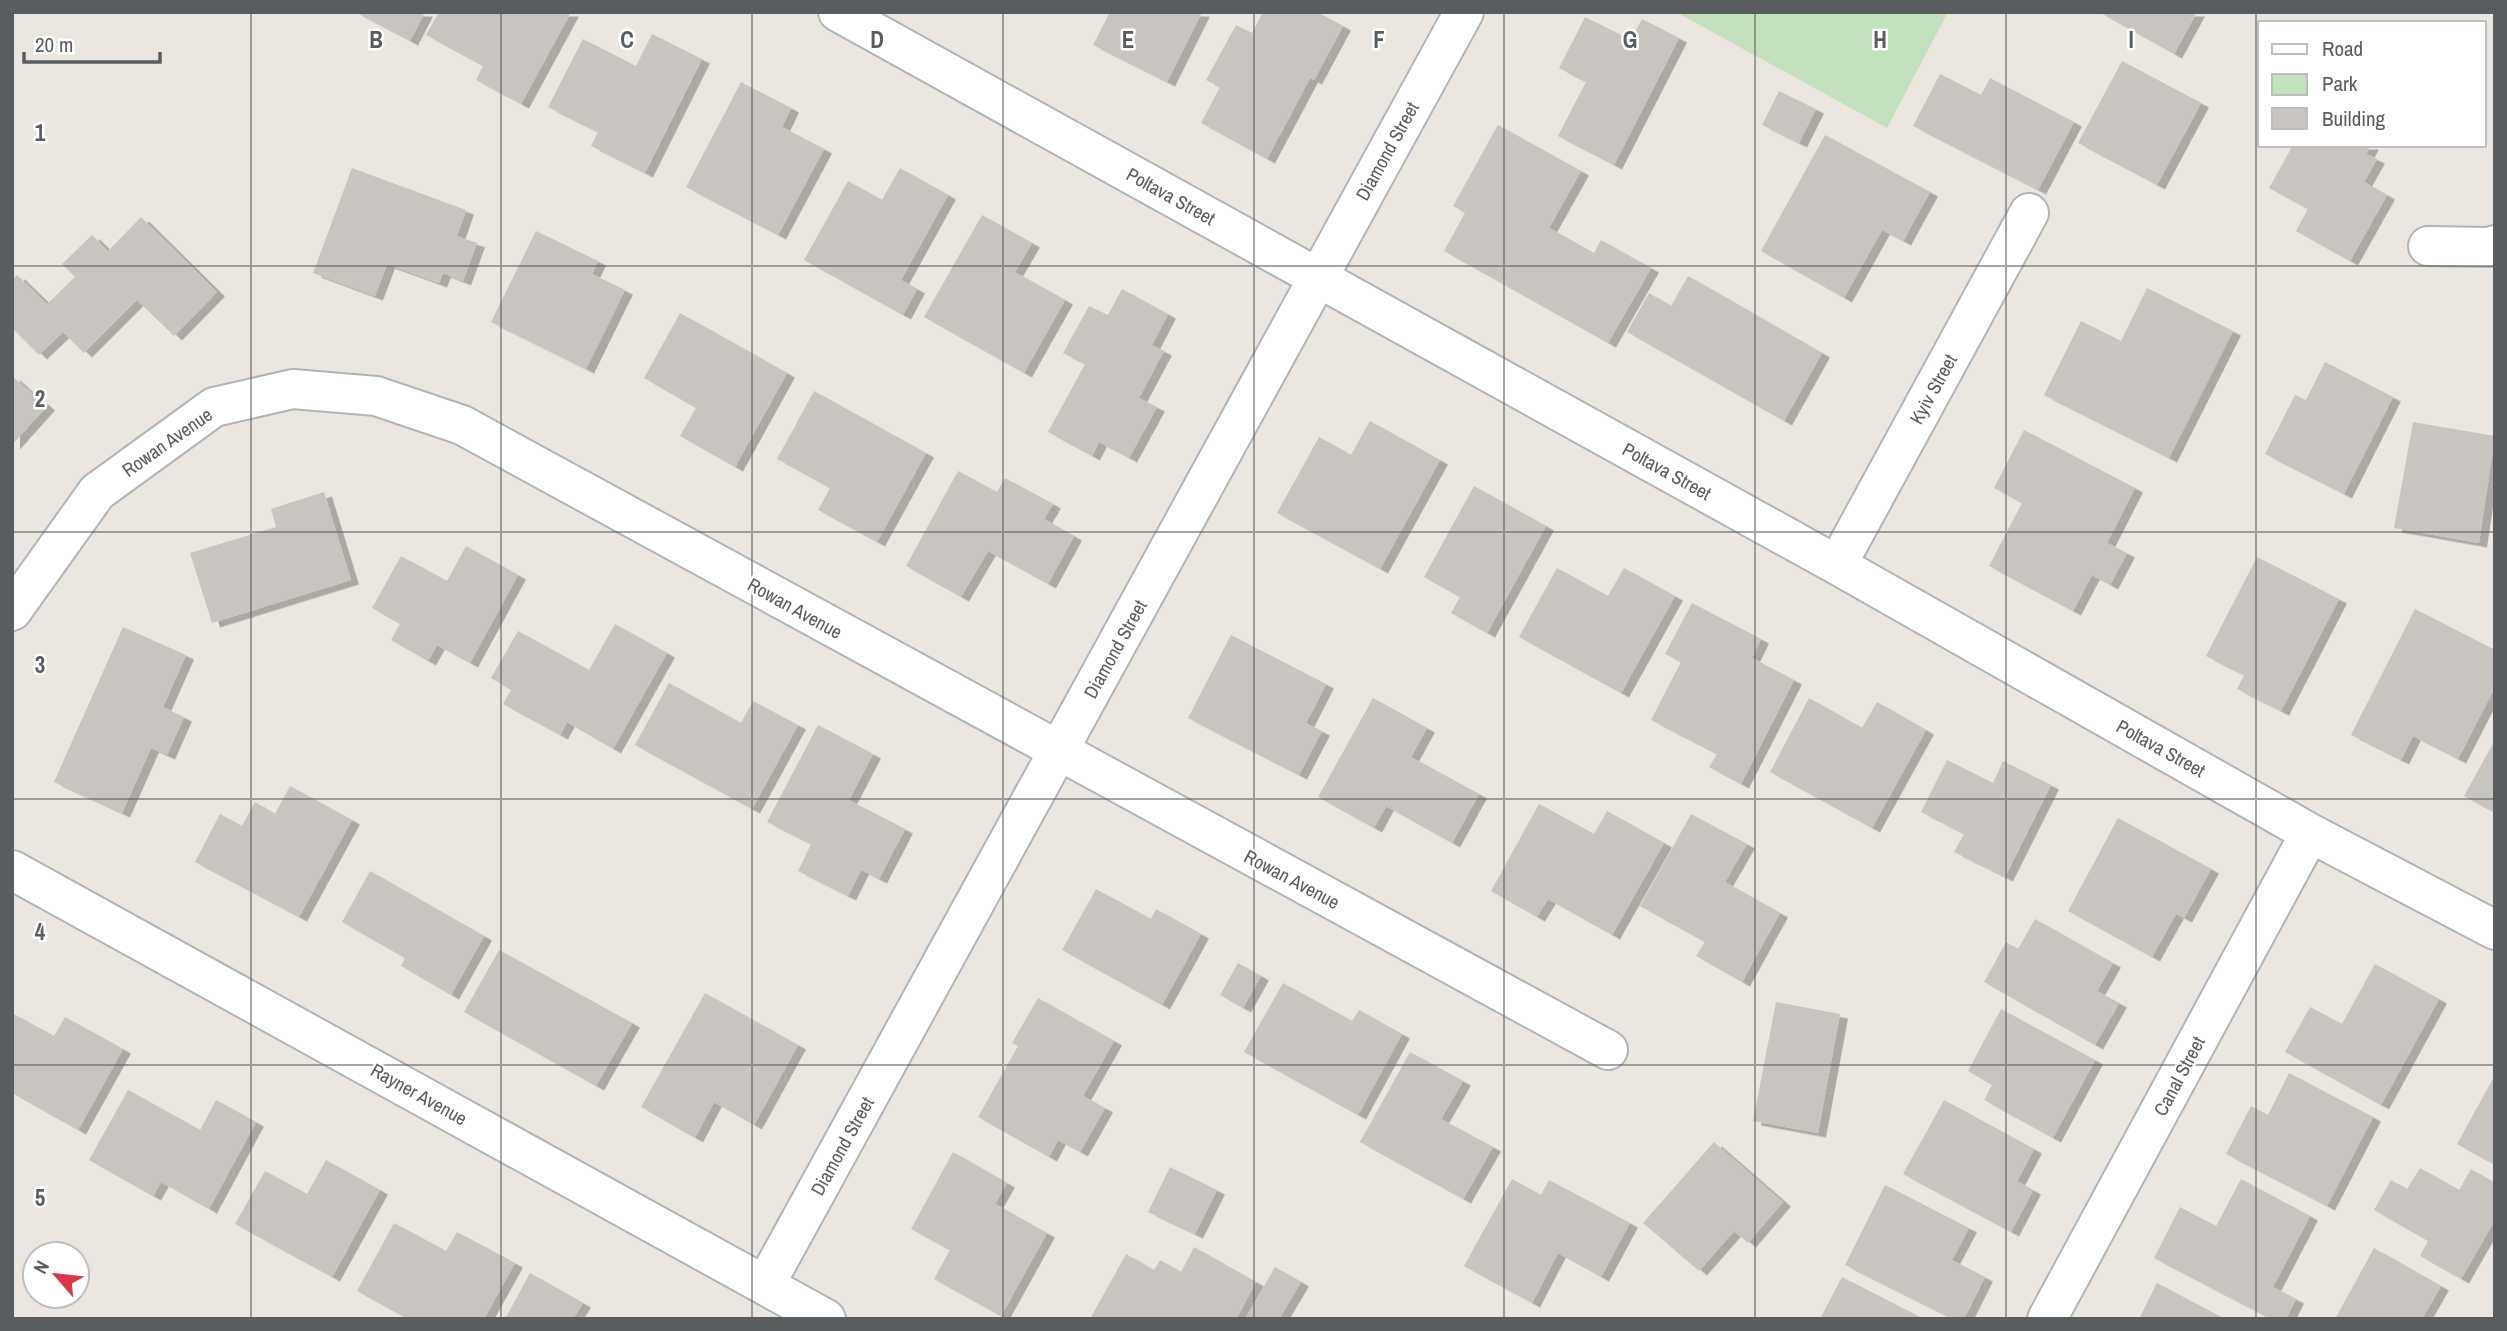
<svg xmlns="http://www.w3.org/2000/svg" width="2507" height="1331" font-family="'Archivo Narrow',sans-serif">
<style>
.green{fill:#c4e1be}
.building{fill:#c8c4c0;filter:url(#shadow)}
.lines{fill:none;stroke-linecap:round;stroke-linejoin:round}
.minor-casing{stroke:#b1b4b7;stroke-width:42}
.minor{stroke:#fff;stroke-width:38}
.grid{fill:none;stroke:#595d60;stroke-width:2;stroke-opacity:0.55}
.labels{text-anchor:middle;stroke-width:5;stroke-linejoin:round;paint-order:stroke}
.street-label{font-size:19px;fill:#595d60;stroke:#fff}
.grid-label{font-size:23px;text-anchor:middle;font-weight:bold;fill:#595d60;stroke:#fff;stroke-width:5;stroke-linejoin:round;paint-order:stroke}
</style>
<defs>
<filter id="shadow"><feDropShadow dx="8" dy="4.5" stdDeviation="0" flood-color="#0004"/></filter>
</defs>
<rect width="100%" height="100%" fill="#ebe7e0"/>
<path class="green" d="M1676 12H1948L1887 128Z"/>
<path class="building" d="M355 12H425L410 41Z
M439 12H571L521 104 476 80 483 66 426 35Z
M1110 12H1202L1167 82 1093 45Z
M1263 12H1317L1343 26 1314 80 1310 78 1267 159 1201 123 1220 87 1206 80 1236 25 1252 33Z
M2099 12H2197L2174 54Z
M1585 17 1631 40 1642 19 1679 38 1614 165 1558 136 1586 82 1559 68Z
M652 34 702 59 645 173 591 146 598 132 548 107 583 39 636 66Z
M2122 61 2201 103 2157 185 2078 143Z
M1940 74 1981 95 1990 78 2074 122 2038 190 1913 126Z
M741 82 791 108 782 127 824 149 778 235 686 187Z
M1779 91 1816 109 1799 143 1762 125Z
M1498 125 1581 171 1549 228 1594 253 1601 240 1651 268 1608 343 1444 251 1465 213 1453 206Z
M1825 135 1930 192 1903 241 1882 230 1844 298 1761 251Z
M2293 145H2371L2366 154 2377 159 2364 182 2387 195 2350 261 2296 231 2308 209 2269 188Z
M352 168 466 210 457 236 477 243 463 281 443 273 439 283 387 264 375 296 313 273Z
M900 168 948 195 901 280 917 289 903 315 804 260 848 181 882 200Z
M982 215 1032 243 1015 272 1065 300 1024 373 924 317Z
M141 217 217 292 174 336 137 300 84 353 63 332 39 355 12 328V280L17 275 47 304 75 277 62 264 92 235 108 251Z
M536 231 598 261 592 274 625 290 586 369 491 322Z
M1688 276 1822 353 1784 421 1627 332 1649 293 1671 306Z
M2147 288 2233 331 2169 458 2044 395 2081 321 2121 341Z
M1122 289 1168 314 1152 345 1164 351 1139 398 1157 407 1129 458 1099 442 1092 456 1048 432 1085 364 1063 353 1089 306 1108 315Z
M680 313 787 373 735 467 680 436 696 408 644 378Z
M2325 362 2393 397 2344 494 2265 454 2295 395 2306 400Z
M12 376 47 406 12 445Z
M814 391 926 453 877 542 818 510 830 488 777 459Z
M1370 421 1440 460 1380 569 1277 513 1319 437 1351 455Z
M2413 422 2495 436 2479 543 2394 528Z
M2024 430 2135 488 2107 543 2127 553 2110 585 2092 575 2073 611 1989 566 2022 503 1994 488Z
M958 471 997 492 1005 478 1053 504 1044 519 1074 536 1048 584 988 551 961 597 906 566Z
M1474 486 1546 526 1487 633 1451 613 1460 597 1424 577Z
M324 492 351 580 212 623 190 553 276 527 271 509Z
M466 546 518 575 470 663 437 645 428 661 391 640 400 624 372 608 401 556 447 581Z
M2257 557 2339 599 2281 711 2237 689 2244 675 2206 656Z
M1557 568 1608 596 1624 568 1675 596 1621 693 1519 637Z
M1692 603 1761 639 1752 658 1794 680 1741 784 1709 767 1717 754 1651 720 1681 662 1665 654Z
M2415 609 2495 650V687L2458 759 2413 736 2401 760 2351 735Z
M615 624 667 653 613 749 567 722 560 735 503 704 511 690 491 678 518 631 589 670Z
M123 627 186 655 163 707 184 717 167 755 151 748 122 813 54 782Z
M1231 635 1326 684 1306 723 1322 731 1299 775 1188 718Z
M669 683 741 723 753 701 798 725 752 809 635 745Z
M1373 698 1427 728 1411 757 1479 794 1452 843 1386 806 1374 828 1318 797Z
M1809 698 1862 728 1877 702 1926 730 1872 828 1770 772Z
M818 725 873 754 849 800 905 829 879 879 861 870 848 896 798 871 811 844 767 822Z
M2495 740V813L2464 796Z
M1947 760 1993 783 2003 761 2051 785 2005 877 1954 852 1964 834 1921 812Z
M290 786 352 820 299 917 195 862 220 814 242 826 255 802 275 814Z
M1539 804 1594 834 1607 811 1664 843 1612 935 1548 899 1537 917 1491 891Z
M1691 814 1747 844 1725 882 1780 913 1742 982 1696 956 1705 942 1640 906Z
M2118 818 2211 869 2184 918 2176 914 2152 957 2068 911Z
M370 871 484 936 451 995 401 966 405 958 342 922Z
M1096 889 1151 919 1156 909 1201 934 1162 1005 1062 950Z
M2035 919 2113 963 2097 991 2119 1003 2095 1045 1984 982 2006 942 2018 949Z
M499 950 632 1023 596 1086 464 1012Z
M1238 963 1261 976 1243 1008 1220 995Z
M2375 964 2439 999 2381 1105 2285 1052 2310 1007 2342 1024Z
M1283 983 1352 1021 1359 1010 1402 1034 1358 1115 1244 1052Z
M705 993 798 1045 754 1125 714 1102 695 1138 641 1107Z
M1038 998 1114 1041 1083 1096 1105 1108 1080 1152 1058 1140 1049 1157 978 1117 1018 1046 1012 1043Z
M1776 1002 1840 1014 1818 1133 1753 1121Z
M2001 1009 2095 1060 2053 1138 1984 1100 1992 1085 1968 1071Z
M12 1013 54 1036 65 1017 123 1049 78 1130 12 1093Z
M1410 1052 1463 1081 1441 1119 1493 1147 1463 1199 1360 1142Z
M2289 1073 2373 1117 2327 1206 2226 1154 2251 1106 2268 1115Z
M2495 1075V1165L2457 1144Z
M128 1090 200 1130 216 1100 256 1122 209 1209 161 1182 153 1196 89 1160Z
M1944 1100 2034 1149 2017 1181 2033 1190 2011 1232 1903 1174Z
M1714 1142 1783 1202 1748 1243 1734 1231 1699 1271 1643 1223Z
M953 1152 1007 1183 995 1204 1047 1233 1001 1316 934 1279 950 1250 911 1229Z
M326 1160 380 1190 332 1277 235 1224 265 1171 307 1194Z
M1170 1167 1217 1190 1195 1234 1148 1212Z
M2420 1168 2459 1190 2471 1169 2495 1183V1220L2461 1279 2420 1256 2428 1241 2374 1210 2391 1180 2407 1189Z
M1512 1179 1541 1195 1549 1180 1630 1223 1601 1277 1558 1253 1532 1303 1464 1266Z
M2241 1179 2310 1216 2273 1287 2296 1299 2286 1319H2271L2154 1258 2180 1207 2216 1226Z
M1885 1185 1969 1228 1952 1260 1985 1277 1964 1319H1953L1845 1265Z
M394 1223 446 1251 457 1232 515 1263 484 1319H408L357 1291Z
M1194 1247 1256 1282 1236 1319H1090L1126 1254 1154 1270 1160 1260 1181 1272Z
M2374 1248 2441 1286 2422 1319H2335Z
M1275 1267 1301 1282 1279 1319H1245Z
M530 1273 583 1303 573 1319H505Z
M1842 1277 1924 1319H1820Z
M2157 1283 2225 1319H2139Z"/>
<g class="lines">
<g class="minor-casing">
<path id="minor" d="M838 12 1837 565 2310 833 2495 930
M2428 246 2489 247 2495 245
M1837 565 2029 213
M12 611 97 492 214 407 293 389 376 396 462 425 1608 1050
M12 870 826 1319
M765 1285 1464 12
M2047 1319 2310 833"/>
</g>
<use href="#minor" class="minor"/>
</g>
<path class="grid" d="M251 12V1319M501 12V1319M752 12V1319M1003 12V1319M1254 12V1319M1504 12V1319M1755 12V1319M2006 12V1319M2256 12V1319M12 266H2495M12 532H2495M12 799H2495M12 1065H2495"/>
<g class="labels">
<g class="street-label">
<text transform="translate(1387 151) rotate(-61)" y="7">Diamond Street</text>
<text transform="translate(1171 196) rotate(29)" y="7">Poltava Street</text>
<text transform="translate(1933 389) rotate(-61)" y="7">Kyiv Street</text>
<text transform="translate(167 442) rotate(-35)" y="7">Rowan Avenue</text>
<text transform="translate(1667 471) rotate(29)" y="7">Poltava Street</text>
<text transform="translate(795 608) rotate(29)" y="7">Rowan Avenue</text>
<text transform="translate(1115 649) rotate(-61)" y="7">Diamond Street</text>
<text transform="translate(2161 748) rotate(29)" y="7">Poltava Street</text>
<text transform="translate(1292 879) rotate(28)" y="7">Rowan Avenue</text>
<text transform="translate(2179 1076) rotate(-62)" y="7">Canal Street</text>
<text transform="translate(419 1094) rotate(29)" y="7">Rayner Avenue</text>
<text transform="translate(842 1146) rotate(-61)" y="7">Diamond Street</text>
</g>
</g>
<g class="grid-label">
<text x="376" y="48">B</text>
<text x="627" y="48">C</text>
<text x="877" y="48">D</text>
<text x="1128" y="48">E</text>
<text x="1379" y="48">F</text>
<text x="1630" y="48">G</text>
<text x="1880" y="48">H</text>
<text x="2131" y="48">I</text>
<text x="40" y="141">1</text>
<text x="40" y="407">2</text>
<text x="40" y="673">3</text>
<text x="40" y="940">4</text>
<text x="40" y="1206">5</text>
</g>
<rect width="2507" height="1331" fill="none" stroke="#595d60" stroke-width="28"/>
<rect x="2258" y="21" width="228" height="126" fill="#ffffff" stroke="#bdbebf" stroke-width="2"/>
<rect x="2272" y="44" width="35" height="10" fill="#ffffff" stroke="#bdbebf" stroke-width="2"/>
<text x="2322" y="56" font-size="21" fill="#595d60">Road</text>
<rect x="2272" y="74" width="35" height="21" fill="#c4e1be" stroke="#bdbebf" stroke-width="2"/>
<text x="2322" y="91" font-size="21" fill="#595d60">Park</text>
<rect x="2272" y="108" width="35" height="21" fill="#c8c4c0" stroke="#bdbebf" stroke-width="2"/>
<text x="2322" y="126" font-size="21" fill="#595d60">Building</text>
<g transform="translate(56 1275) rotate(298)"><circle r="33" fill="#ffffff" stroke="#bdbebf" stroke-width="2"/>
<path d="M0-5L12 26L0 18L-12 26Z" fill="#db3744"/>
<text y="-10" font-size="19" font-weight="bold" text-anchor="middle" fill="#595d60">N</text>
</g>
<path d="M24 52v10h136v-10" fill="none" stroke="#595d60" stroke-width="3.5"/>
<text x="35" y="52" font-size="21" fill="#595d60" stroke="#ffffff" stroke-width="5" paint-order="stroke">20 m</text>
</svg>
